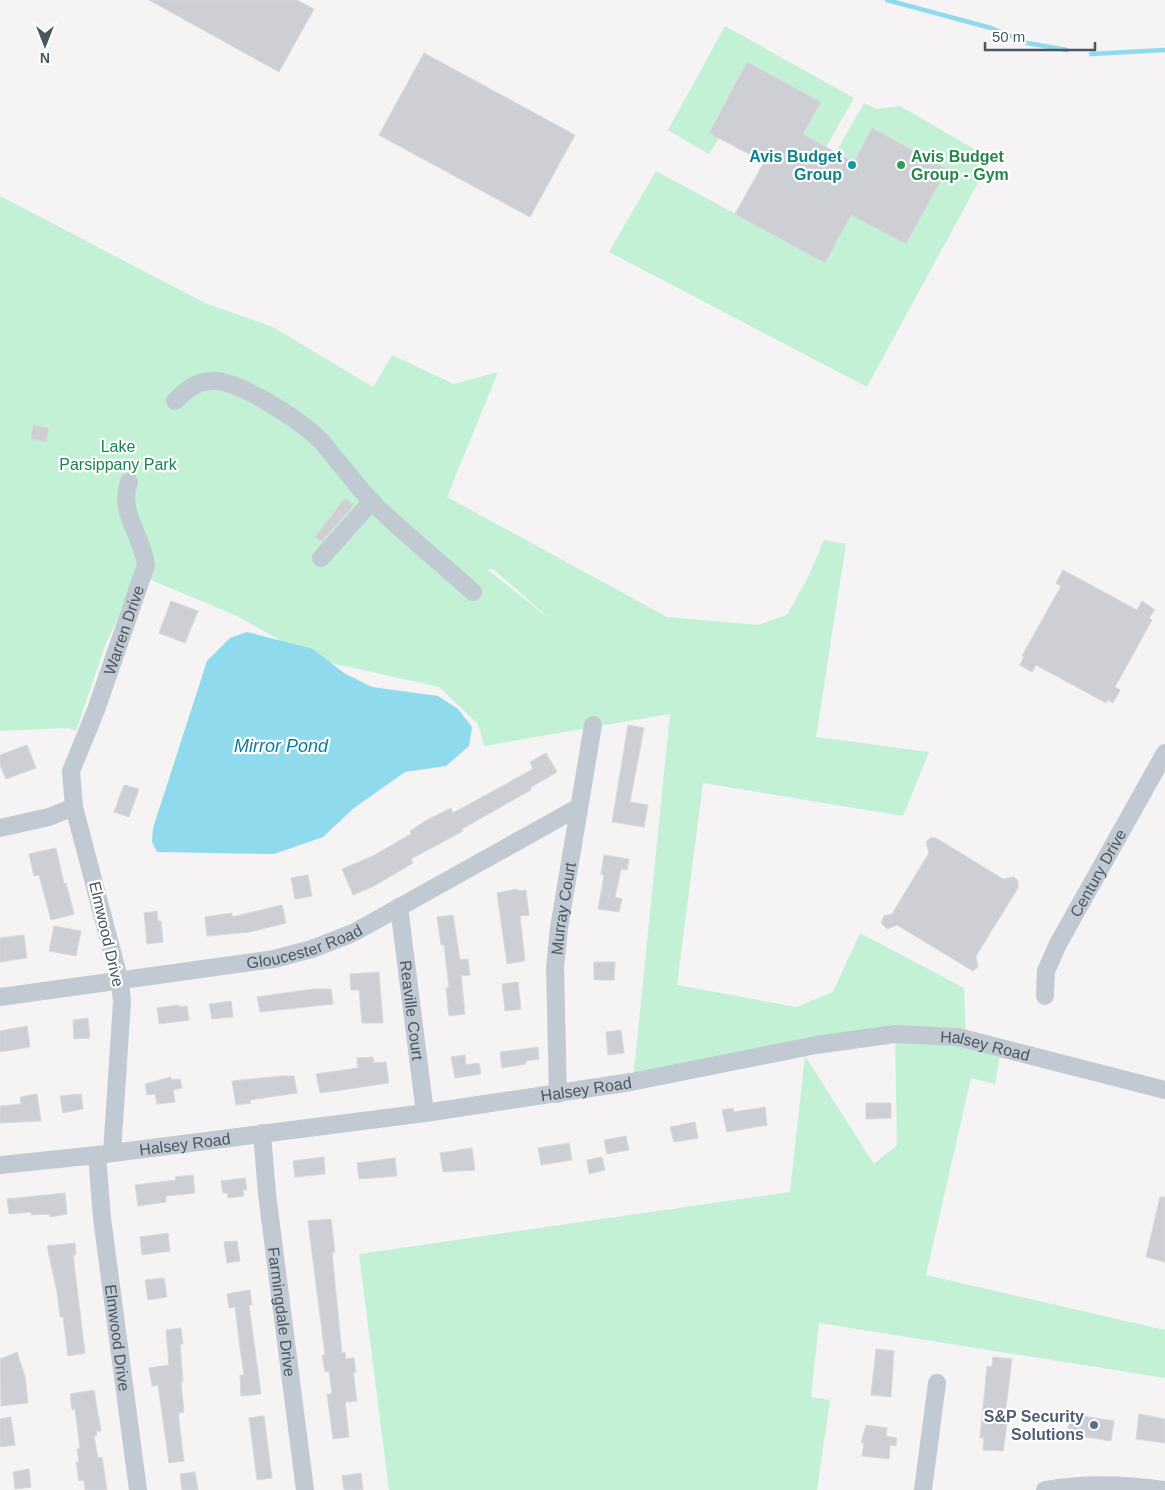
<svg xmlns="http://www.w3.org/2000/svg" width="1165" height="1490" font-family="Arial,sans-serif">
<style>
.green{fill:#c3f1d5;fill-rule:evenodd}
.water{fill:#90daee}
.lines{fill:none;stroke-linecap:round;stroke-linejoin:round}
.stream{stroke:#90daee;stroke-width:4.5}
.building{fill:#cdcfd5;stroke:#d7d9de}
.minor{stroke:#c1cad2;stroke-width:18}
.culture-dot{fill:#0f9aa8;stroke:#fff;stroke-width:2}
.leisure-dot{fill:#2e9e5b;stroke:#fff;stroke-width:2}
.service-dot{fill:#5c6f8a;stroke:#fff;stroke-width:2}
.labels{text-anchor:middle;stroke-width:4.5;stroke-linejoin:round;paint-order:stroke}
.culture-label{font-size:16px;font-weight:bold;fill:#0d838f;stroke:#fff;text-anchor:end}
.leisure-label{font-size:16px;font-weight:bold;fill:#27864d;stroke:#fff;text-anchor:start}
.park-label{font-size:16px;fill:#17864f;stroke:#fff}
.street-label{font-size:16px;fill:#4a5661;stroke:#fff}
.service-label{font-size:16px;font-weight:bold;fill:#4e5e75;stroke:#fff;text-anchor:end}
.water-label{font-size:18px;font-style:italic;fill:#0c7c9b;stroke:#fff}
</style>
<rect width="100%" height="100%" fill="#f5f3f3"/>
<path class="green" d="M725 26 854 98 826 147 803 134 821 102 747 62 709 132 719 138 709 154 668 130Z
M864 103 877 109 900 106 991 159 867 387 609 252 656 171 825 262 851 215 906 244 947 169 872 128 854 162 836 152Z
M0 196 205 303 273 327 373 387 392 355 454 384 498 372 447 497 667 617 758 625 787 615 808 577 824 540 846 544 816 737 929 752 903 816 703 783 677 985 796 1007 833 992 860 933 964 988 966 1041 1001 1049 995 1084 971 1078 926 1275 1165 1330V1378L819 1323 811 1397 830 1400 817 1490H389L359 1254 790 1192 805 1056 874 1164 897 1145 895 1034 633 1081 670 714 484 746 478 724 439 687 313 659 237 616 137 574 105 646 76 731 68 728 0 731ZM487 569H493L547 616H546Z"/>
<path class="water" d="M247 632 313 649 344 673 372 687 438 696 458 709 472 727 469 746 446 766 405 772 354 808 323 837 274 854 157 852 152 842 153 828 207 661 230 638Z"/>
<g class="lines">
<path class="stream" d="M887 0 991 28 1027 43 1067 50
M1091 54 1165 50"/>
</g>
<path class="building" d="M149 0H297L314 9 279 72Z
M424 53 575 135 530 217 379 135Z
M747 62 821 102 803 134 826 147 854 162 872 128 947 169 906 244 851 215 825 263 735 214 764 162 709 133Z
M33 425 49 428 46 442 31 439Z
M345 498 354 505 322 541 315 537Z
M1063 570 1137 610 1142 601 1155 610 1149 618 1152 620 1115 687 1120 690 1113 703 1108 700 1106 703 1036 665 1032 672 1020 665 1024 657 1022 656 1061 586 1056 583Z
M171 601 198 611 185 643 159 633Z
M628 725 644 728 630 802 648 805 644 827 612 822Z
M27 745 36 768 6 779 0 765V755Z
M546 753 557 772 530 788 531 790 462 829 463 831 411 859 413 863 374 886 353 895 342 869 373 856 411 834 410 831 425 821 451 808 453 813 533 769 530 762Z
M124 785 139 789 129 817 114 812Z
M931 837 936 838 1003 879 1014 877 1018 881V888L976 956 978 967 973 971 897 925 887 929 881 923 884 916 892 914 929 853 926 842Z
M56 848 64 884 66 883 74 914 51 920 39 875 34 876 29 854Z
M604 855 629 859 627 870 621 869 615 897 622 899 619 912 598 909 604 875 601 874Z
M308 875 312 896 295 899 291 878Z
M517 889V891L526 890 529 915 520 916 525 961 507 964 497 893Z
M282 905 286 923 250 932 207 936 205 917 232 913V917Z
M157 911 158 921H161L163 942 147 944 144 913Z
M453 915 460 960 468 959 470 975 461 976 465 1014 449 1016 446 988H449L444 945H441L437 917Z
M54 926 81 931 76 956 49 951Z
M24 935 27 958 0 962V938Z
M594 962H615L614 980H594Z
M379 972 383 1023H362L359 990H351L350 974Z
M518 982 521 1009 505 1011 502 984Z
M313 989H331L333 1004 260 1012 257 997Z
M231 1001 233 1017 212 1019 209 1004Z
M179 1005V1007L187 1006 189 1020 159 1024 157 1008Z
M88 1018 90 1038 74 1039 73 1020Z
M27 1026 30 1047 0 1052V1031Z
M621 1030 624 1053 608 1055 606 1032Z
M538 1047 539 1059 526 1061V1064L502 1068 500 1052Z
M465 1055 466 1065 479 1063 481 1074 455 1078 451 1057Z
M373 1057 374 1063 386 1062 389 1083 320 1093 316 1074 358 1068 357 1058Z
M281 1076H294L297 1093 250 1100 251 1103 236 1105 232 1081Z
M171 1077V1080L180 1079 182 1088 173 1090 175 1102 157 1104 155 1094 147 1095 145 1084Z
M37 1094 41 1121 0 1123V1106L21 1104 20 1097Z
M81 1094 83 1109 63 1113 60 1096Z
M866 1103H891V1118L866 1119Z
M765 1107 767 1125 727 1132 722 1110 733 1108 734 1112Z
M695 1122 698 1138 674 1142 670 1127Z
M626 1136 629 1150 607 1154 604 1140Z
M569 1143 572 1160 541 1165 538 1148Z
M472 1148 475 1170 443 1172 440 1153Z
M324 1157 325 1174 295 1177 293 1161Z
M602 1157 605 1170 589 1174 587 1160Z
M395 1158 397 1176 359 1179 357 1163Z
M193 1175 195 1193 166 1196V1202L138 1206 135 1185 176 1180 175 1177Z
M245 1178 247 1190H243L244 1196 228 1198 227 1193H223L221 1181Z
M65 1193 67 1214 50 1217V1214L31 1215V1212L9 1214 7 1199Z
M1160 1197H1165V1262L1146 1257Z
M331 1219 335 1252H332L342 1353 345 1352 346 1359 354 1358 356 1372H353L357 1401 345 1402 349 1437 333 1439 327 1394H332L329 1371 325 1372 322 1355H325L308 1221Z
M168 1233 170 1251 142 1255 140 1237Z
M237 1241 240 1261 227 1263 224 1242Z
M75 1243 76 1255H73L85 1353 68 1356 63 1317H60L57 1292 47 1246Z
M164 1278 167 1297 148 1300 145 1280Z
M250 1290 252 1305H249L261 1394 241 1396 240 1375H244L240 1348 235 1307 229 1308 227 1294Z
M181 1328 183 1344H180L183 1382H181L184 1412 179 1413V1421L184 1461 169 1463 158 1385 152 1386 149 1368 169 1365 166 1330Z
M876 1349 894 1351 891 1397 871 1395Z
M17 1352 25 1376 28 1403 1 1406 0 1359Z
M993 1357 1012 1359 1004 1423H1007L1003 1451 983 1450 984 1438H980L987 1366 992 1367Z
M94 1390 101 1431H96L97 1435 94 1436 98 1458 102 1457 107 1490H85L84 1480 79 1481 76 1462H79L77 1449 80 1448 75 1409 72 1410 70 1394Z
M1070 1414 1114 1421 1111 1441 1067 1434Z
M1139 1414 1165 1419V1443L1136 1439Z
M264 1416 272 1478 257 1480 249 1418Z
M11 1417 15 1445 0 1447V1419Z
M866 1425 887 1428 886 1436 897 1438 896 1446 890 1445 889 1459 862 1456 864 1443H861Z
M29 1469 31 1487 15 1489 13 1472Z
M195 1472 198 1490H182L180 1474Z
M361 1473 363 1490H344L342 1476Z"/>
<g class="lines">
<g class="minor">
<path d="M175 401C185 391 195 382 210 381 237 378 303 422 322 442 340 463 356 486 376 506 407 536 441 563 473 592"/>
<path d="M321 558 372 501"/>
<path d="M0 828 49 817 74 807"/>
<path id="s1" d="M399 907 425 1113"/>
<path id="s2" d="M1045 996 1046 971 1058 944 1165 753"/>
<path id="s3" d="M0 997 274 959 312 949 353 933 579 807"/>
<path id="s4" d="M558 1094 555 968 559 928 593 725"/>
<path id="s5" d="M262 1133 267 1194 305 1490"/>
<path id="s6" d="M112 1153 122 1002 120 982 74 807 71 771 96 710 146 565C142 534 118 513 129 482"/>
<path id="s7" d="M97 1155 102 1218 138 1490"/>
<path id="s8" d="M0 1165 97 1155 425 1113 631 1082 816 1045 895 1034 958 1037 1165 1090"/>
<path d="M923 1490 937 1383"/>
<path d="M1045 1490C1086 1483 1123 1484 1164 1490"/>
</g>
</g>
<circle class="culture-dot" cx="852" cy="165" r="5"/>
<circle class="leisure-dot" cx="901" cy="165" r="5"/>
<circle class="service-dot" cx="1094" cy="1425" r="5"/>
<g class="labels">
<g class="culture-label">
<text x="842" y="162">Avis Budget<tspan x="842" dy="18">Group</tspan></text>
</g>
<g class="leisure-label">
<text x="911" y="162">Avis Budget<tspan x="911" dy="18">Group - Gym</tspan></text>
</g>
<g class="park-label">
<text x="118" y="452">Lake<tspan x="118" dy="18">Parsippany Park</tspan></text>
</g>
<g class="street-label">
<text dy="6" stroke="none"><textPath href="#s6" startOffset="539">Warren Drive</textPath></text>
<text dy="6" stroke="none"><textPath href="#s2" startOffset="136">Century Drive</textPath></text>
<text dy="6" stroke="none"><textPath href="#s4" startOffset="186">Murray Court</textPath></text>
<text transform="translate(107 934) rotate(77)" y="6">Elmwood Drive</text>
<text dy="6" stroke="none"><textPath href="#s3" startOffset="309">Gloucester Road</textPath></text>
<text dy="6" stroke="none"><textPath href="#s1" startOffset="104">Reaville Court</textPath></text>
<text dy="6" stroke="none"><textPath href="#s8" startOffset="996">Halsey Road</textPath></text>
<text dy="6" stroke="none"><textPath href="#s8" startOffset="591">Halsey Road</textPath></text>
<text dy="6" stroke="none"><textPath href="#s8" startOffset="186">Halsey Road</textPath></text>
<text dy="6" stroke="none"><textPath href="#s5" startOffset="180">Farmingdale Drive</textPath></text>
<text dy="6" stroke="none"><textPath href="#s7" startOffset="184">Elmwood Drive</textPath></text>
</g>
<g class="service-label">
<text x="1084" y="1422">S&amp;P Security<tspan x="1084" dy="18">Solutions</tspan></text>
</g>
<g class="water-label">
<text x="281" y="752">Mirror Pond</text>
</g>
</g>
<g transform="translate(45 45) rotate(180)" stroke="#ffffff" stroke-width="4" paint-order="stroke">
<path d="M0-4L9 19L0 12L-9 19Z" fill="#4a5661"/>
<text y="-8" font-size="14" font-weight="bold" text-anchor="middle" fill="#4a5661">N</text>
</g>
<path d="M985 42v8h110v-8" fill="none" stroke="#4a5661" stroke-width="2.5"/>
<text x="992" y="42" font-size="15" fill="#4a5661" stroke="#ffffff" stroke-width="4" paint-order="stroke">50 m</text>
</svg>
